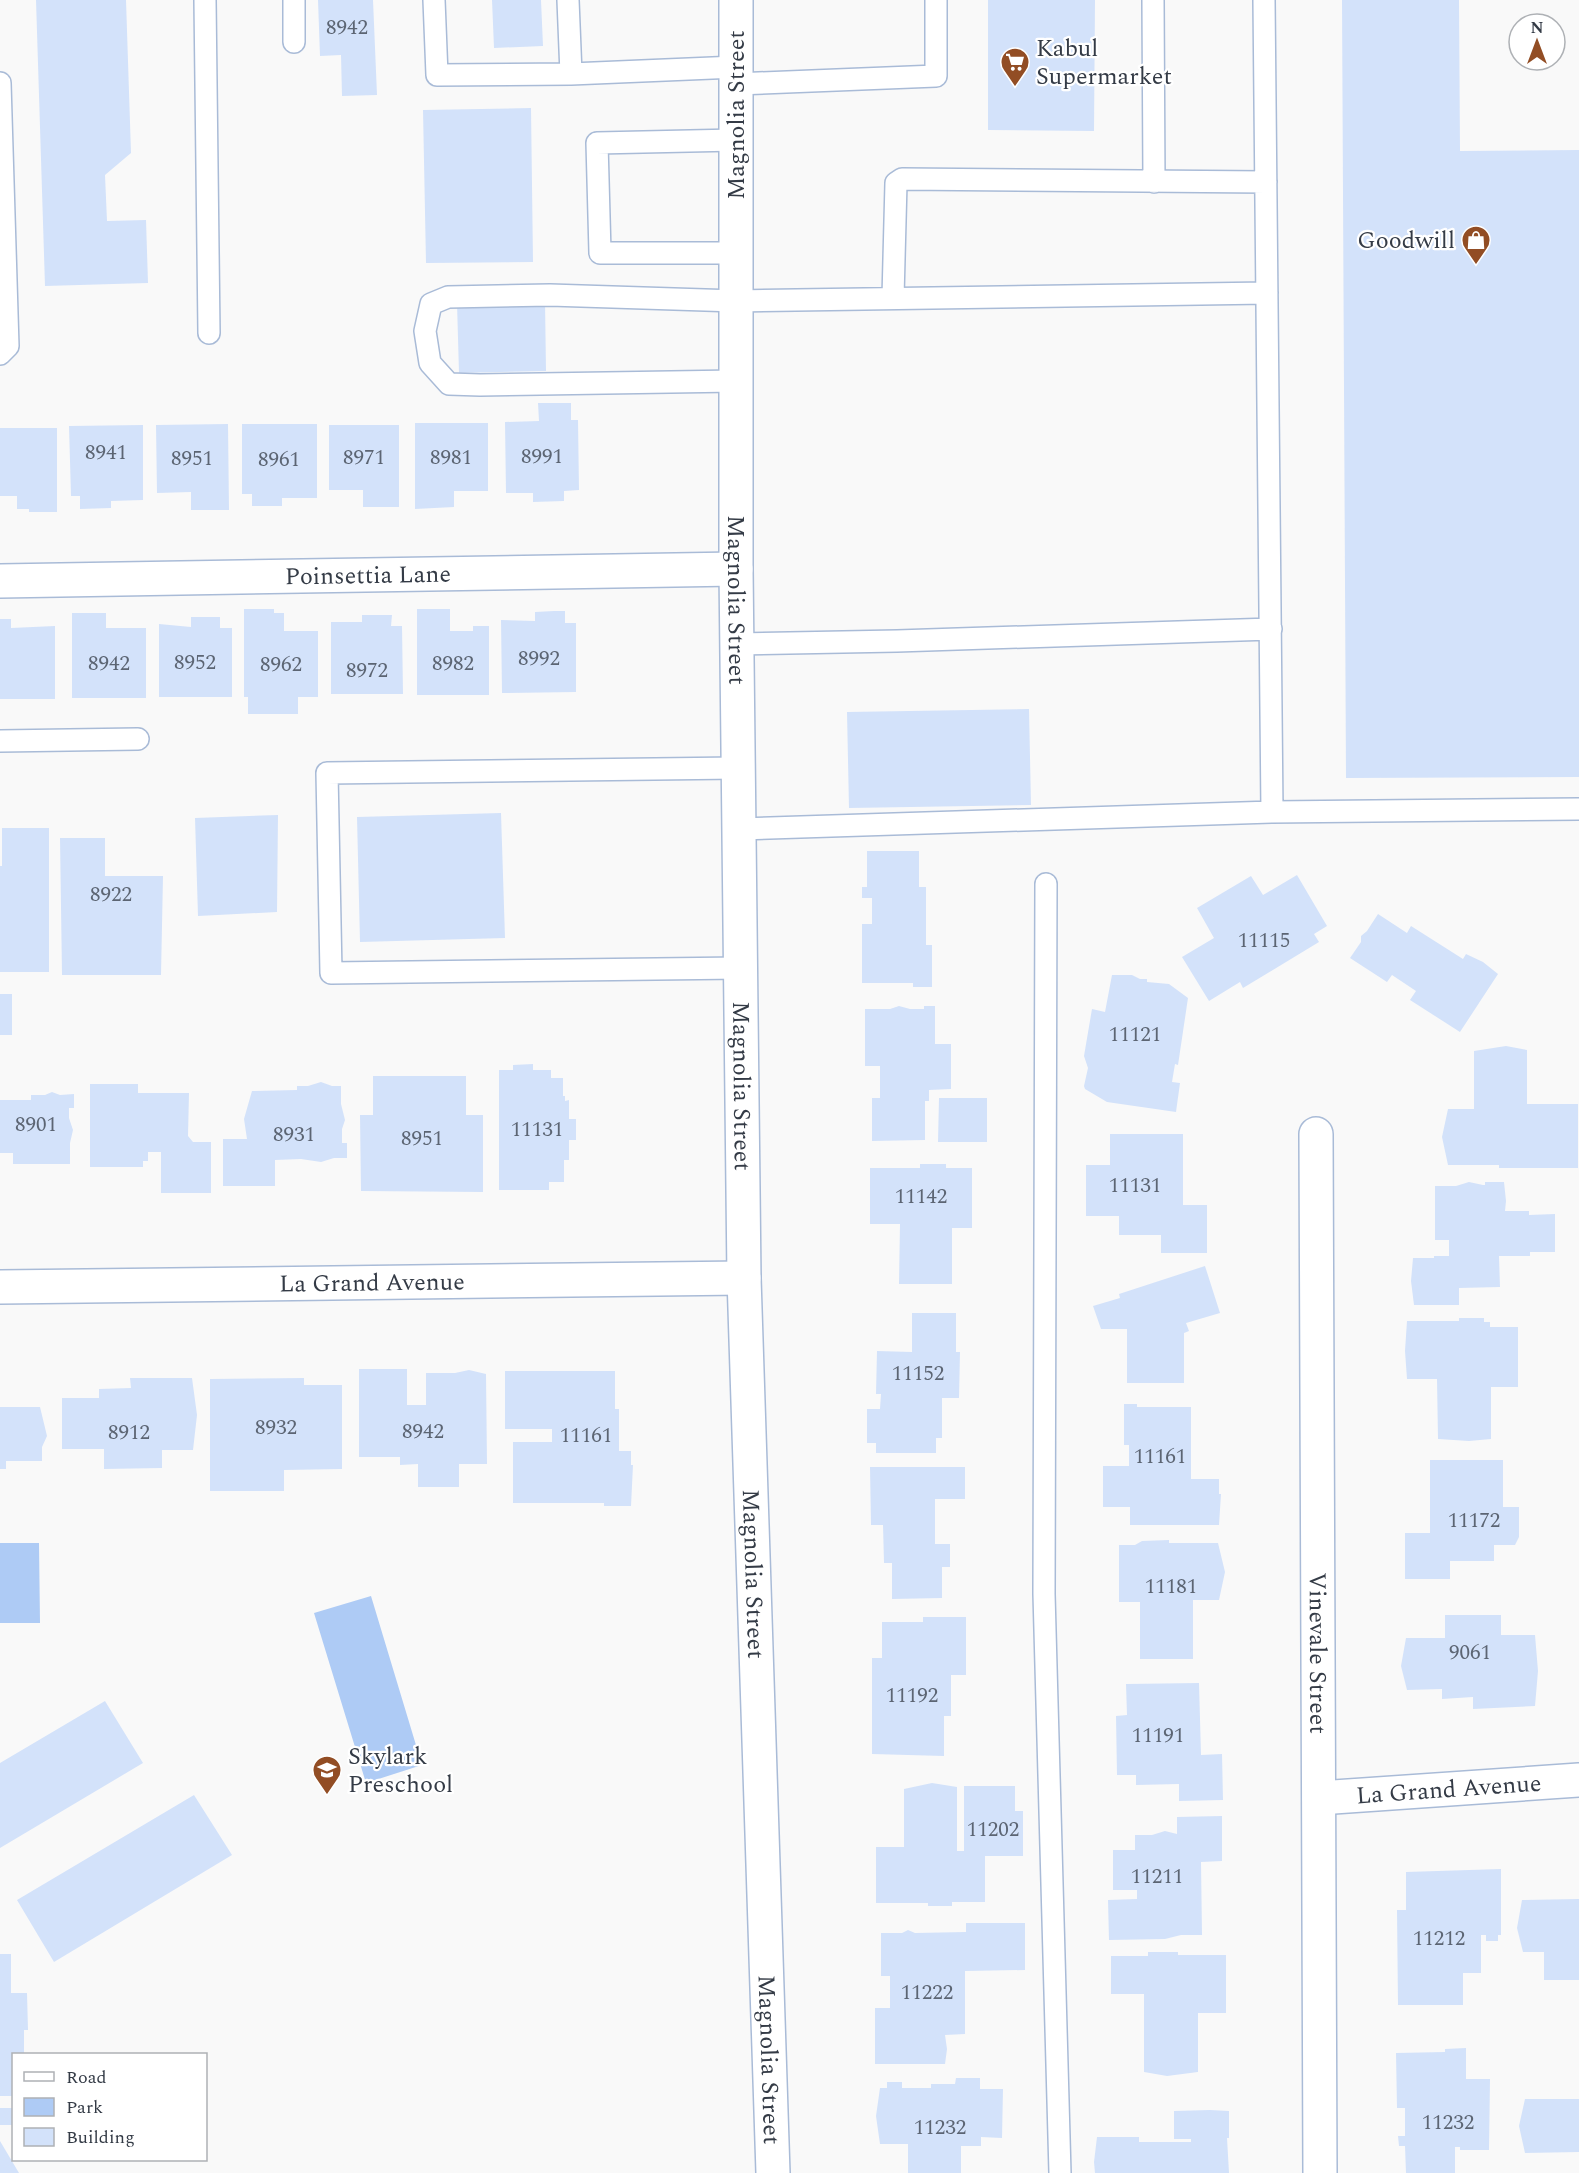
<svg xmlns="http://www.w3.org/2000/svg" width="1579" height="2173" font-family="Spectral,serif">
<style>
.green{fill:#aecbf5}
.building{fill:#d3e2fa}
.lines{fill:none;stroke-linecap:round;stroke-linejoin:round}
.service-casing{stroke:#a9bbd7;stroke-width:24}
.minor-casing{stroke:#a9bbd7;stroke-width:36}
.secondary-casing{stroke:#a9bbd7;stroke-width:36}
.service{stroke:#fff;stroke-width:21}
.minor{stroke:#fff;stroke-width:33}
.secondary{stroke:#fff;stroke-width:33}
.labels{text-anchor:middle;stroke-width:4.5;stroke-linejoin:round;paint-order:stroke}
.number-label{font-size:21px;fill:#5c6573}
.poi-label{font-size:24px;fill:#343b46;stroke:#fff;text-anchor:start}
.street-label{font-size:24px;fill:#343b46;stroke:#fff}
</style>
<rect width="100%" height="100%" fill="#f9f9f9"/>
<path class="green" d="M0 1543H39L40 1623H0Z
M371 1596 422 1765 366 1783 314 1613Z"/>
<path class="building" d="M36 0H126L131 153 105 175 107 221 146 220 148 283 45 286Z
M318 0H373L377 95 342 96 341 55 320 56Z
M492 0H541L543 46 494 48Z
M988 0H1095L1094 131 988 130Z
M1342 0H1459L1460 151 1579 150V777L1346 778Z
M531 108 533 262 426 263 423 110Z
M545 301 546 371 459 373 457 303Z
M538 403H571V420H578L579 490 564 491V501L533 502V493H506L505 422 539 421Z
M415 423H488V491H454V507L415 509Z
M228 424 229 510H191V492L157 493 156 425Z
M242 424H317V498H282V506H252V494H242Z
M143 425V500L111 501V508L80 509V496H71L69 426Z
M329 425H399V507H363V490H329Z
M0 428H57V512H29V509H17V496H0Z
M244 609H274V613H284V631H318V697H298V714H248V697H244Z
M417 609H450V631H473V626H489V695H417Z
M554 611H565V623H576V692L502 693 501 620 535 621V612Z
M72 613H106V628H146V698H72Z
M362 615H392L391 626H402L403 694H331V622H362Z
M191 617H220V628H232V697H159V624L191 627Z
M0 619H11V628L55 626V699H0Z
M1029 709 1031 805 849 808 847 712Z
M501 813 505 938 360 942 357 817Z
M278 815 277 912 198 916 195 818Z
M2 828H49V972H0V866H2Z
M60 838H105V876H163L161 975H62Z
M867 851H919V887H926V945H932V987H913V983H862V924H872V898H862V887H867Z
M1297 875 1327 926 1314 934 1319 942 1243 988 1240 982 1209 1001 1182 957 1214 938 1197 908 1251 876 1263 895Z
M1378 914 1407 933 1411 926 1463 959 1466 954 1483 962 1498 974 1460 1032 1410 1000 1416 991 1392 975 1387 982 1350 958 1361 942V936L1367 931Z
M1112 975H1132L1140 979H1147V982L1169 984 1188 998 1178 1065 1175 1064 1172 1082 1180 1083 1176 1112 1107 1102 1085 1089 1084 1086 1088 1068 1084 1056 1092 1009 1105 1012Z
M0 994H12V1035H0Z
M899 1006 910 1009H924V1006H935V1044H951V1089L929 1090V1101H925V1140L872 1141V1098H880V1066H865V1009H890Z
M1506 1046 1527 1050V1104H1578V1168H1499V1165H1448L1442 1137 1448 1109H1474V1051Z
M533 1064V1070H551V1078H563V1096H565V1101L569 1100V1119H576V1140H569V1160H564V1182H549V1190H499V1070H513V1065Z
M373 1076H466V1115H483V1192L361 1191 360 1115H373Z
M321 1082 332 1086H341V1104L345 1120 342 1129V1143H347V1158H334L321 1162 301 1159 275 1160V1186H223V1139H247L244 1119 252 1091 297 1090V1086H308Z
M90 1084H138V1093H189L188 1136 193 1142H211V1193H161V1152H148V1161H143V1167H90Z
M52 1092 60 1095 74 1094V1108H69V1118L73 1130 70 1143V1164H13V1153H0V1100H31V1095H45Z
M939 1098H987V1142H938Z
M1110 1134H1183V1205H1207V1253H1161V1235H1119V1216H1086V1165H1110Z
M920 1164H946V1168H972V1228H952V1284H899L900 1224H870V1168H920Z
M1469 1182 1483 1185H1485V1182H1504L1506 1201 1505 1211H1529V1215L1555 1214V1252H1530V1256H1499L1500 1287 1459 1288V1305H1414L1411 1281 1413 1258H1434V1256H1449V1240H1435V1186H1456Z
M1205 1266 1220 1313 1186 1323 1189 1331 1184 1333V1383H1127V1329H1101L1093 1306 1120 1298 1119 1294Z
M912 1313H956V1352H960L959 1398H942V1438H936V1453H876V1443H867V1409H880L881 1394H876L877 1351 912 1352Z
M1459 1318H1484V1322H1490V1327H1518V1387H1491V1439L1469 1441 1438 1439 1437 1379H1407L1405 1351 1407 1321H1459Z
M359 1369H407V1405H426V1373H455L469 1370 486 1374 487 1464H459V1487H418V1464L400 1465V1457H359Z
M505 1371H615V1409H619V1451H631V1465H633L631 1506H604V1503H513V1442H552V1429H505Z
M130 1378H192L197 1415 193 1450H162V1468L104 1469V1449H62V1398H99V1389L131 1388Z
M304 1378V1385H342V1469L284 1470V1491H210V1379Z
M1124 1404H1137V1407H1191V1479H1219V1494H1221L1219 1525H1130V1507H1103V1466H1129V1445H1124Z
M0 1407H40L47 1436 42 1447V1461H6V1469H0Z
M1430 1460H1503V1507H1519V1537L1515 1545H1494V1561H1450V1579H1405V1533H1430Z
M870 1467H965V1499H935V1544H950V1567H942V1598L892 1599V1563H884L883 1525H871Z
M1169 1540V1543H1218L1225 1572 1219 1600H1193V1659H1140V1602H1119V1545H1135L1142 1541Z
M1445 1615H1501V1635H1535L1538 1671 1535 1706 1473 1709V1697L1442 1699V1689L1407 1690 1401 1666 1406 1638H1445Z
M923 1617H966V1675H951V1716H944V1756L872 1754V1658H882V1622H923Z
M1199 1683 1201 1755 1222 1754 1223 1800 1179 1801V1784L1136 1785V1775H1117L1116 1716 1127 1715 1126 1684Z
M105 1701 143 1763 0 1848V1763Z
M932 1783 957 1787V1851H964V1786H1015V1811H1023V1856H985V1902H952V1906H928V1903H876V1847H904V1789Z
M194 1795 232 1855 54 1962 17 1900Z
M1222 1816V1861L1201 1862 1202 1935H1181L1165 1939 1109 1940 1108 1900 1137 1899V1890H1113V1850H1135V1835H1152L1165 1831 1177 1834V1817Z
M1501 1869V1935H1498V1941H1486V1935H1481V1973H1463V2005H1398L1397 1910H1406V1872Z
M1579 1899V1980H1544V1952H1523L1517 1928 1522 1900Z
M966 1923H1025V1970L965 1971V2034L945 2035 947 2049 945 2064H875V2008H890V1976H881V1933H902L908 1930 915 1933 966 1932Z
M1148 1952H1178V1955H1226V2013H1198V2072L1167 2076 1144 2072V1994H1111V1956H1148Z
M0 1954H11V1993H27L28 2030H24V2054H14V2096H0Z
M1466 2048V2079H1490L1489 2150H1460V2147H1455V2173H1406L1405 2146H1399L1398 2136H1405V2108H1397L1396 2053 1445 2052V2049Z
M956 2078H980V2089H1003L1002 2138 981 2137V2146H961V2173H908V2144H880L876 2116 880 2088H887V2082H902V2088H931V2084H955Z
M1525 2099H1579V2152L1525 2153 1519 2126Z
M0 2108H14V2125H0Z
M1210 2110 1229 2111V2138H1227L1229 2173H1095L1094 2162 1097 2137H1139V2142H1191V2139H1174V2111Z
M0 2141 19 2173H0Z"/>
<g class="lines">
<g class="service-casing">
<path id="service" d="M205 0 209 333
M294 0V42
M434 0 437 75 571 74 568 0
M1153 0 1154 182
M1264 0 1272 812
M571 74 736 67
M0 83 8 346 0 354
M736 84 936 76V0
M736 140 597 143 600 253H736
M893 297 896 183 902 179 1266 182
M736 381 480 385 449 384 430 363 425 331 431 304 448 297 550 295 736 301 1267 293
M737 644 897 641 1271 629
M0 741 138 739
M738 768 327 773 331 973 741 968
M739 829 1272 812 1579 809
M1046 884 1044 1594 1060 2173"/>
</g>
<g class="minor-casing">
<g id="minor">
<path id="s1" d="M0 581 736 569"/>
<path id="s2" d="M1316 1134 1320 2173"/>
<path id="s3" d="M0 1287 744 1278"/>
<path id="s4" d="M1319 1798 1579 1780"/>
</g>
</g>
<g class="secondary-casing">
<g id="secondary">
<path id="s5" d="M736 0V569L744 1278 773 2173"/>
</g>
</g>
<use href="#service" class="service"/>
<use href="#minor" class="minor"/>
<use href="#secondary" class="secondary"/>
</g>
<defs>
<g id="supermarket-pin" transform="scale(1.5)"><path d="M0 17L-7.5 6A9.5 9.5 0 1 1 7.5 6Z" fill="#924d24" stroke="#fff"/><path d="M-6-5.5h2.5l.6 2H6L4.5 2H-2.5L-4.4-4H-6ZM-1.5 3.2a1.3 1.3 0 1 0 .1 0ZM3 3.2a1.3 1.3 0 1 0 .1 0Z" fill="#fff"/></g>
<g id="shop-pin" transform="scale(1.5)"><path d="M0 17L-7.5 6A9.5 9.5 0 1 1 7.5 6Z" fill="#924d24" stroke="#fff"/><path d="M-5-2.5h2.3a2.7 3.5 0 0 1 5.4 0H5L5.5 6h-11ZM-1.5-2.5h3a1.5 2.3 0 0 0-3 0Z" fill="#fff"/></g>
<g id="school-pin" transform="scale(1.5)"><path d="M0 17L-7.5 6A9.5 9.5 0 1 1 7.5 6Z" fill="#924d24" stroke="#fff"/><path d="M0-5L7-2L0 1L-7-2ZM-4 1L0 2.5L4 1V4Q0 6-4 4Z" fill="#fff"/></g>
</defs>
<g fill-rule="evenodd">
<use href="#supermarket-pin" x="1015" y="62"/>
<use href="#shop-pin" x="1476" y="240"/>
<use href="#school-pin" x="327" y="1770"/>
</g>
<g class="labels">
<g class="number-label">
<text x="347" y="34">8942</text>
<text x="106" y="459">8941</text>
<text x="542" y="463">8991</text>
<text x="364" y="464">8971</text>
<text x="451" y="464">8981</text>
<text x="192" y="465">8951</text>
<text x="279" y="466">8961</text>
<text x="539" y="665">8992</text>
<text x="195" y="669">8952</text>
<text x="109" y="670">8942</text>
<text x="453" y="670">8982</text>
<text x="281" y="671">8962</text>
<text x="367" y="677">8972</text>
<text x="111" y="901">8922</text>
<text x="1264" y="947">11115</text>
<text x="1135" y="1041">11121</text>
<text x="36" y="1131">8901</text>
<text x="537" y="1136">11131</text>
<text x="294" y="1141">8931</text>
<text x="422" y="1145">8951</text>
<text x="1135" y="1192">11131</text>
<text x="921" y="1203">11142</text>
<text x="918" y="1380">11152</text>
<text x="276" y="1434">8932</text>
<text x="423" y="1438">8942</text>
<text x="129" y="1439">8912</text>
<text x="586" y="1442">11161</text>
<text x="1160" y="1463">11161</text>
<text x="1474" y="1527">11172</text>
<text x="1171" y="1593">11181</text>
<text x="1470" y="1659">9061</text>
<text x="912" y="1702">11192</text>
<text x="1158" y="1742">11191</text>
<text x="993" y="1836">11202</text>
<text x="1157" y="1883">11211</text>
<text x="1439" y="1945">11212</text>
<text x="927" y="1999">11222</text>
<text x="1448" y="2129">11232</text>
<text x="940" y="2134">11232</text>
</g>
<g class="poi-label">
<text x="1036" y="56">Kabul<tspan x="1036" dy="28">Supermarket</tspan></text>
<text x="1455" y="248" text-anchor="end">Goodwill</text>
<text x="348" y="1764">Skylark<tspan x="348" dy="28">Preschool</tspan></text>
</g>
<g class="street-label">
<text transform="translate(736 115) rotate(-90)" y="8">Magnolia Street</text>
<text dy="8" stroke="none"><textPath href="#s1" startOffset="368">Poinsettia Lane</textPath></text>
<text dy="8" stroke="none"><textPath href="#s5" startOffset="600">Magnolia Street</textPath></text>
<text dy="8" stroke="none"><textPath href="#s5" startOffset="1086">Magnolia Street</textPath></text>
<text dy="8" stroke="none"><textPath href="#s3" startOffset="372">La Grand Avenue</textPath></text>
<text dy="8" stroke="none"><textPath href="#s5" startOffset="1574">Magnolia Street</textPath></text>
<text dy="8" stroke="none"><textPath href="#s2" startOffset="519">Vinevale Street</textPath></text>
<text dy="8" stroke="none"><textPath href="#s4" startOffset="130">La Grand Avenue</textPath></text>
<text dy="8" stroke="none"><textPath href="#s5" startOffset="2060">Magnolia Street</textPath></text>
</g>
</g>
<rect x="12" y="2053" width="195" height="108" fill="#ffffff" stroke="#aeb1b5" stroke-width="1.5"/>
<rect x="24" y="2072" width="30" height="9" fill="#ffffff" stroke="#aeb1b5" stroke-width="1.5"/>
<text x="66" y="2083" font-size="18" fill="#343b46">Road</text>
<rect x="24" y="2098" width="30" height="18" fill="#aecbf5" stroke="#aeb1b5" stroke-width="1.5"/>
<text x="66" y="2113" font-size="18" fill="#343b46">Park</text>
<rect x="24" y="2128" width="30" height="18" fill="#d3e2fa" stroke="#aeb1b5" stroke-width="1.5"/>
<text x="66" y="2143" font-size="18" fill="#343b46">Building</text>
<g transform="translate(1537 42)"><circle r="28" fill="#ffffff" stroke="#aeb1b5" stroke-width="1.5"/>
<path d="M0-4.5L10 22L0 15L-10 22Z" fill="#924d24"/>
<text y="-9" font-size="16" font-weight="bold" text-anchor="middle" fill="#343b46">N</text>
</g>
</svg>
